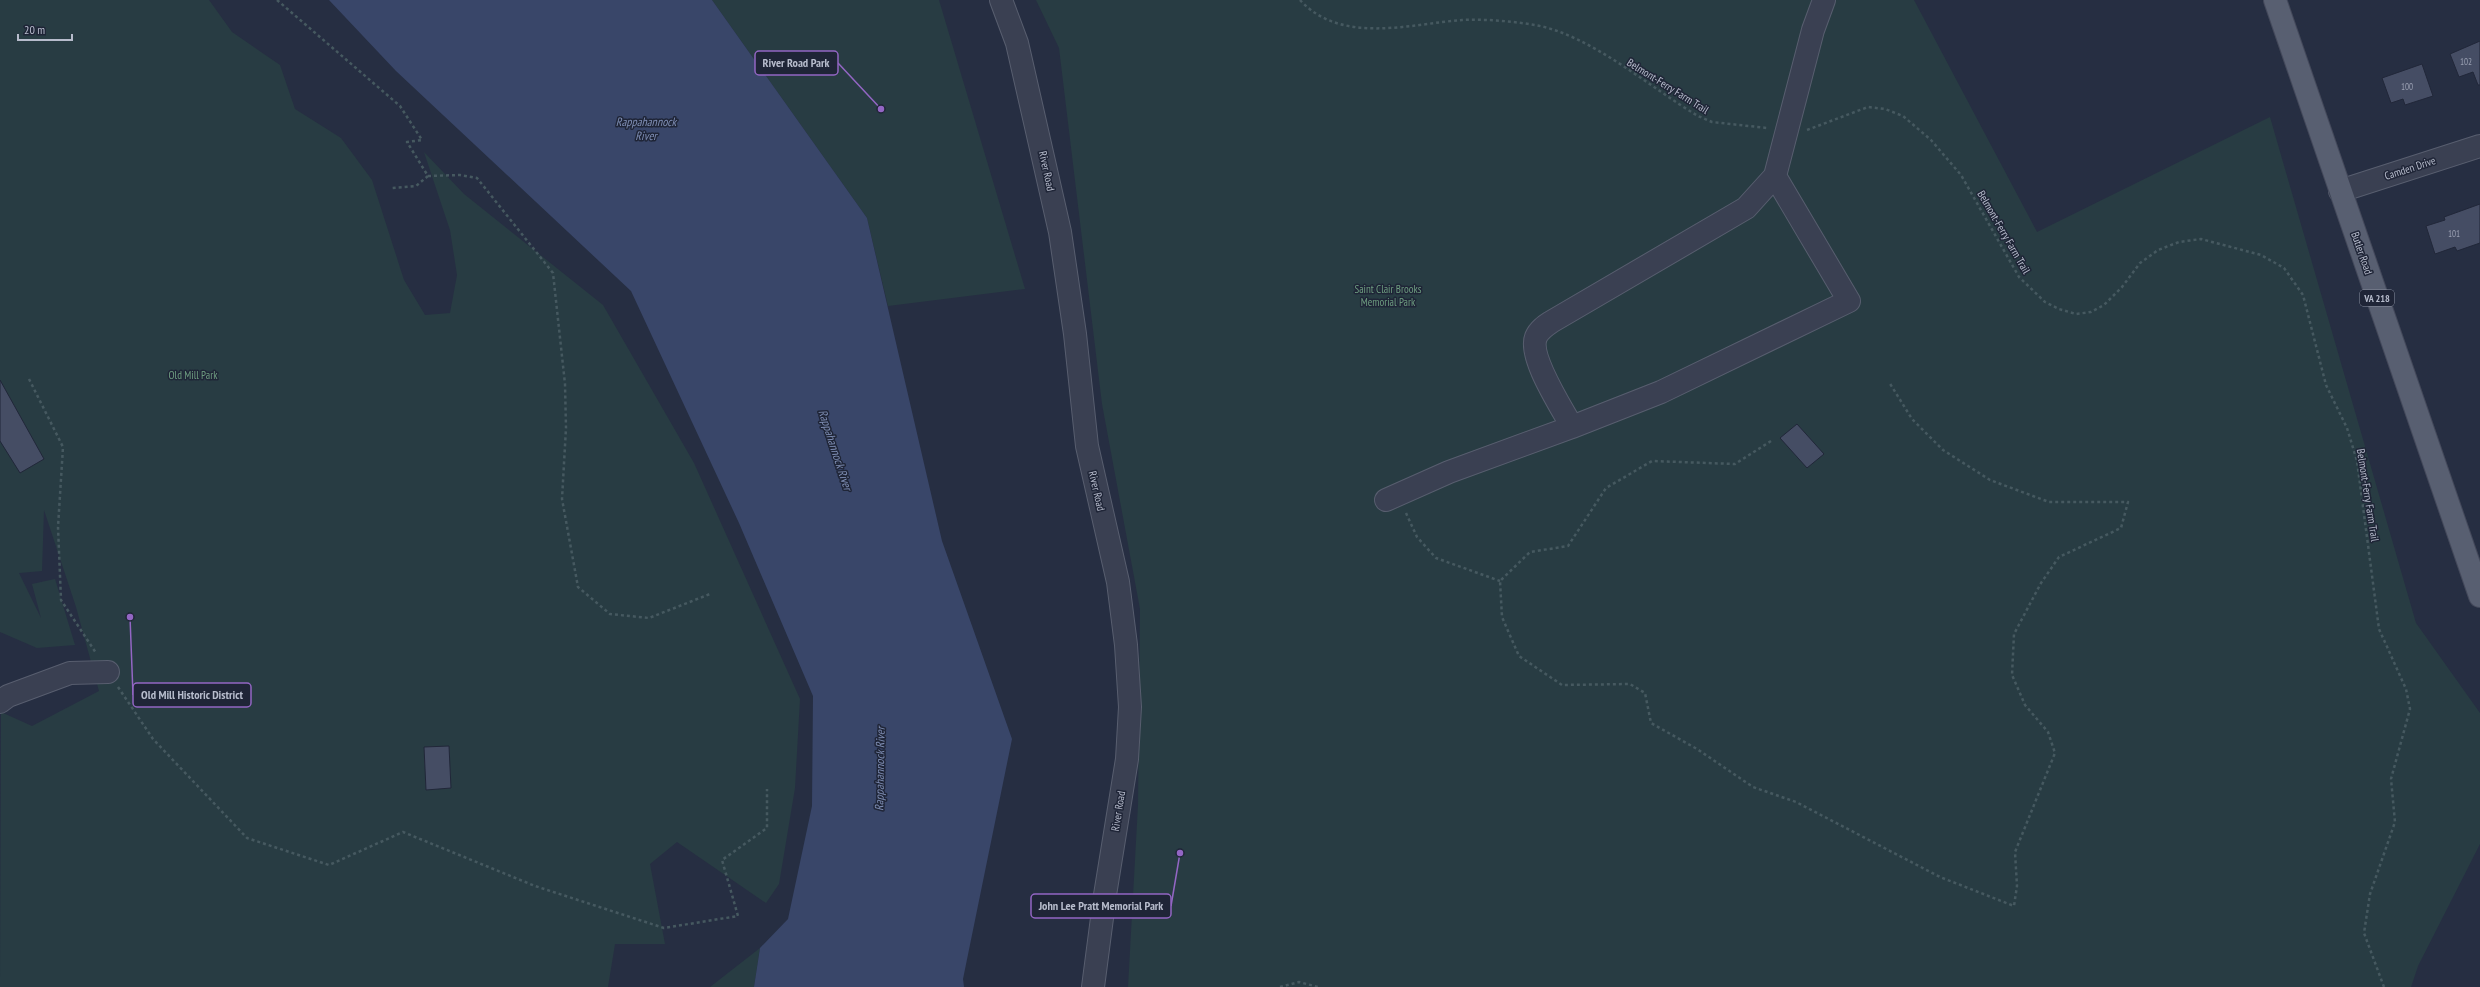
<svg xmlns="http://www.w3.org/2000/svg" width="2480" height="987" font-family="'PT Sans Narrow',sans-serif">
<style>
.green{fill:#283c43}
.water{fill:#394669}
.building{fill:#454d64;stroke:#212739}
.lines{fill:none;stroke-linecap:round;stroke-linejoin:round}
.minor-casing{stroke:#585e6f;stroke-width:24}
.major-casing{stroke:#44495b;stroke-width:24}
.path{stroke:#465960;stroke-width:2.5;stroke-dasharray:3 3;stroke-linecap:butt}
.minor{stroke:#3a4052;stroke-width:22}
.major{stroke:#585f71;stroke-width:22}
.labels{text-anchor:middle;stroke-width:3;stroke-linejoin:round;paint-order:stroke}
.number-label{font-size:9px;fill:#9aa0b2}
.shield{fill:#1f2537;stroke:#898f9f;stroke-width:1}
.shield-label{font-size:10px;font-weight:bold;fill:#b7bccc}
.street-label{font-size:11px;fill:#b7bccc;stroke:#1f2537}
.park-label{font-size:11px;fill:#6e9d80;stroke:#1f2537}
.water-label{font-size:12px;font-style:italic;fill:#7e8db3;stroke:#1f2537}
.leader{fill:none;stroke:#9366c4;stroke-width:1.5}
.callout-dot{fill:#9366c4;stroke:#1f2537;stroke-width:1.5}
.callout{fill:#1f2537;stroke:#9366c4;stroke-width:1.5}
.callout-label{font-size:12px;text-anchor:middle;font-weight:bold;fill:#b7bccc}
</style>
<rect width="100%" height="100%" fill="#262e42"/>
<path class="green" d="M0 0H209L232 32 280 65 295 109 341 138 372 180 404 280 425 315 450 313 457 275 450 230 424 152 464 194 603 305 694 463 800 699 795 788 779 884 766 903 677 842 650 864 665 944H615L608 987H0L1 712 32 726 99 691 76 607 44 510 42 571 19 573 41 618 32 584 55 579 75 645 37 648 0 632Z
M712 0H939L1025 289 888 306 867 218Z
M1036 0H1914L2037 232 2270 117 2416 623 2480 713V844L2418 966 2411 987H1128L1138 805 1140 609 1102 404 1059 48Z
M760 948 754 987H710Z"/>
<path class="water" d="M329 0H712L867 218 942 541 1012 739 963 979 964 987H754L760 948 788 919 812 806 813 696 739 523 631 291 396 71Z"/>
<path class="building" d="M2480 41V85H2478L2473 72 2459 77 2450 54Z
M2422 64 2433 96 2405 105 2403 99 2391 103 2382 78Z
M2480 204V243L2457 251 2455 247 2435 254 2426 226 2445 220 2444 217Z
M0 380 44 459 20 473 0 441Z
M1797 424 1824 454 1807 468 1780 438Z
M449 746 451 788 426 790 424 747Z"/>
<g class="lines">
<g class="minor-casing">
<path id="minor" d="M1001 0 1017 43 1060 232 1075 334 1087 446 1118 582 1126 645 1130 707 1127 759 1105 895 1093 987
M2340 191 2480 146
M1572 427 1661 392 1849 301 1775 176
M1386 500 1449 472 1572 427C1562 408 1528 357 1536 337 1539 330 1545 326 1551 322L1746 208 1775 176 1813 30 1824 0
M0 702 8 696 70 673 108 672"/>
</g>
<g class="major-casing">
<path id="major" d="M2275 0 2480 596"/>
</g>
<path class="path" d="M277 0 400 106 422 140 407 142 428 176 416 186 392 188
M1300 0C1341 45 1410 24 1462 20 1486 19 1511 21 1535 25 1591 35 1649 87 1698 116L1712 122 1767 128
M1807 130 1868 107 1885 109 1903 116 1931 140 1961 175 2019 277 2045 302 2059 309 2076 314 2091 312 2104 305 2122 287 2140 263 2158 250 2179 242 2201 239 2261 255 2284 268 2303 295 2326 385 2347 428 2357 461 2379 629 2406 689 2410 709 2391 779 2395 822 2370 894 2364 933 2384 987
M428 176 460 175 477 178 553 273 565 384 566 428 562 499 578 587 610 614 649 618 710 594
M29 379 63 447 58 527 61 600 96 653
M1771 441 1735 464 1652 461 1606 488 1568 546 1530 552 1500 581 1502 617 1519 656 1562 685 1630 684 1645 693 1651 723 1697 749 1753 787 1796 802 1940 877 2014 906 2017 886 2015 852 2055 753 2048 732 2025 705 2012 675 2014 634 2041 583 2059 557 2121 528 2128 502H2049L1990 480 1943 450 1912 419 1889 382
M1406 513 1417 537 1436 558 1500 581
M118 687 153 739 247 838 329 865 403 832 535 886 664 928 738 916 722 860 767 828V789
M1280 987 1299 982 1318 987"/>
<use href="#minor" class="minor"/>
<use href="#major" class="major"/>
</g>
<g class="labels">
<g class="number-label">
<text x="2466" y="65">102</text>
<text x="2407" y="90">100</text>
<text x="2454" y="237">101</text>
</g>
<rect class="shield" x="2360" y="290" width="34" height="16" rx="3"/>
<g class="shield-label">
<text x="2377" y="302">VA 218</text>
</g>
<g class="street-label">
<text transform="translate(1668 86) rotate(32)" y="4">Belmont-Ferry Farm Trail</text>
<text transform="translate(2410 168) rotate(-18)" y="4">Camden Drive</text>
<text transform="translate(1047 171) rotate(78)" y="4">River Road</text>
<text transform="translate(2004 232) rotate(60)" y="4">Belmont-Ferry Farm Trail</text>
<text transform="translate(2362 253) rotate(71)" y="4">Butler Road</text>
<text transform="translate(1097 491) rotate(77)" y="4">River Road</text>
<text transform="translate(2368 495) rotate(81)" y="4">Belmont-Ferry Farm Trail</text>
<text transform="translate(1118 811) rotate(-81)" y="4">River Road</text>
</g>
<g class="park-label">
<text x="1388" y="293">Saint Clair Brooks<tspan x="1388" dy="13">Memorial Park</tspan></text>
<text x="193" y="379">Old Mill Park</text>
</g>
<g class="water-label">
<text x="646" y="126">Rappahannock<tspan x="646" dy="14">River</tspan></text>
<text transform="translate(835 450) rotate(72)" y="4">Rappahannock River</text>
<text transform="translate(880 769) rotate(-89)" y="4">Rappahannock River</text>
</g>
</g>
<path class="leader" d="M881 109L838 63M130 617L133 695M1180 853L1171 906"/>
<g class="callout-dot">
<circle cx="881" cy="109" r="4"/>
<circle cx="130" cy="617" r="4"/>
<circle cx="1180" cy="853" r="4"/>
</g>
<g class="callout">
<rect x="755" y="51" width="83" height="24" rx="4"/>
<rect x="133" y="683" width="118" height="24" rx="4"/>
<rect x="1031" y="894" width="140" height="24" rx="4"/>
</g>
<g class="callout-label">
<text x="796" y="67">River Road Park</text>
<text x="192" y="699">Old Mill Historic District</text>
<text x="1101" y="910">John Lee Pratt Memorial Park</text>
</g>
<path d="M18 34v6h54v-6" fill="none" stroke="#b7bccc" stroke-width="2"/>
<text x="24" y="34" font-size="12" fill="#b7bccc" stroke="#1f2537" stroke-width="3" paint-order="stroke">20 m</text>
</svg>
